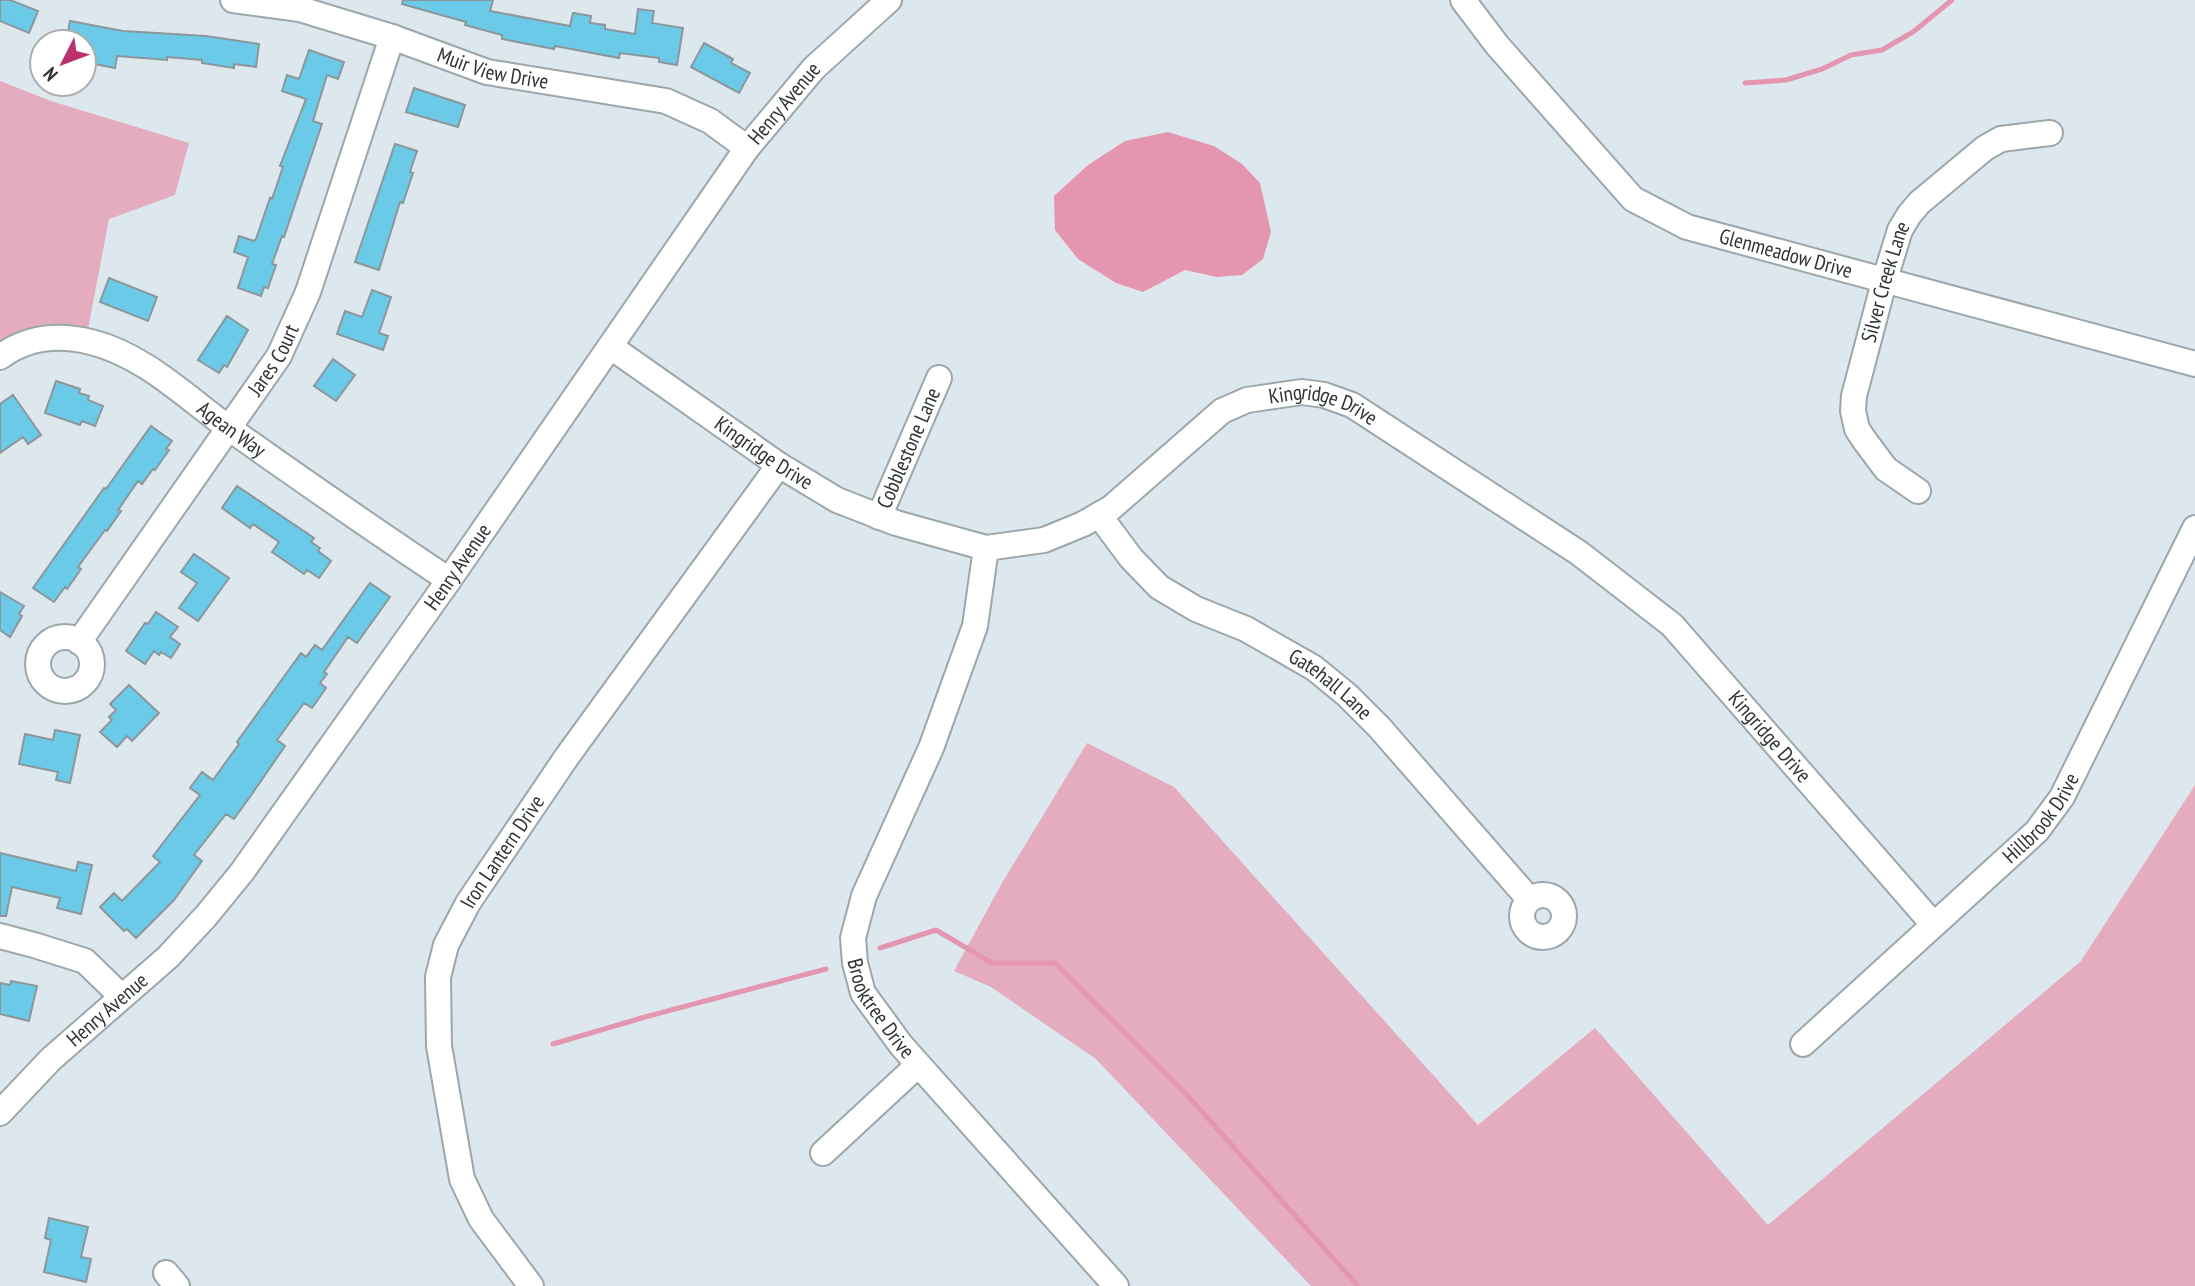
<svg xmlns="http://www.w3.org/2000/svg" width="2195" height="1286" font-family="'PT Sans Narrow',sans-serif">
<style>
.green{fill:#e4acbe}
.water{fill:#e496b0}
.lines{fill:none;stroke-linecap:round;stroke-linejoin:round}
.stream{stroke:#e496b0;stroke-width:5}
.building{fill:#6acae7;stroke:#8c979b;stroke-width:2}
.minor-casing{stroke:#9ba7aa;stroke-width:28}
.minor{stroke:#fff;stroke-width:24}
.labels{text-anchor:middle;stroke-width:5;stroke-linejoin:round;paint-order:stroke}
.street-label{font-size:21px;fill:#2e3334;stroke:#fff}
</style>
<rect width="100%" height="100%" fill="#dce8ed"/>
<path class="green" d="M0 81 51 101 189 143 175 195 109 219 88 329 50 326 21 335 0 346Z
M1087 743 1174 787 1478 1125 1595 1028 1768 1225 2081 961 2195 785V1286H1311L1096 1059 991 987 954 971 1002 883Z"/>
<path class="water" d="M1168 132 1214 146 1242 164 1260 183 1271 232 1263 259 1242 275 1217 277 1185 270 1143 292 1116 283 1078 259 1055 230 1054 196 1088 165 1125 141Z"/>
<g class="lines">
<path class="stream" d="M1745 83 1786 80 1822 69 1851 55 1882 50 1913 32 1952 0
M880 948 936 930 992 963H1055L1187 1095 1358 1286
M553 1044 645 1017 826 969"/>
</g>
<path class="building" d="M0 0H10L38 11 29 33 0 21Z
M403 0H493L490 11 570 26 573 13 591 16 590 23 605 25V29L635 34 638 9 654 11 652 23 683 28 677 65 659 62V58L620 53 619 58 555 46 554 49 502 39V35L465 25 466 22 402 4Z
M70 21 123 31 206 36 259 44 256 67 234 64V68L202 63V60L167 57V60L117 56 115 68 84 62V42H66Z
M704 43 733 59 731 63 750 73 739 93 691 67Z
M309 50 344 62 338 79 327 75 313 121 322 124 284 237 282 236 272 264 276 265 268 288 264 287 261 296 238 288 248 257 234 252 239 236 254 241 256 239 270 198 272 199 283 167 280 166 306 99 282 91 287 75 299 79Z
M414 88 465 105 458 127 406 112Z
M395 144 417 151 410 172 413 173 403 203 400 202 379 270 355 262Z
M109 278 157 297 148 321 100 302Z
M372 290 391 297 379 333 388 336 383 350 337 334 345 311 362 317Z
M227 316 248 330 227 367 224 365 219 373 198 360Z
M333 359 355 375 336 401 314 386Z
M56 381 80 389 79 393 89 396 88 400 103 406 95 426 82 421 80 425 45 413Z
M13 395 41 435 28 444 23 437 0 453V404Z
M151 426 172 441 166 449 169 450 155 470 153 469 142 484 138 481 118 510 121 511 107 531 105 530 78 567 81 569 67 589 65 587 54 602 33 588 104 488 106 489Z
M237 486 314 538 311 542 320 548 318 551 331 561 319 578 307 570 304 574 272 552 279 542 253 524 250 528 222 508Z
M194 554 229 578 198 621 179 608 197 583 181 572Z
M370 583 390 597 357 643 348 637 324 672 327 674 320 683 326 688 312 708 304 703 277 740 285 746 252 794 234 819 226 814 194 855 202 861 174 900 136 938 127 929 124 931 100 907 114 893 122 901 160 862 153 856 200 795 190 788 202 772 213 780 239 744 237 742 301 653 306 657 315 645 322 650Z
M0 592 24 606 19 614 22 616 10 637 0 630Z
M156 612 178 627 170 637 180 644 171 658 161 652 159 655 154 651 145 664 126 651 145 623 148 624Z
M129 685 159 713 132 741 127 736 117 747 100 732 112 720 109 717 116 710 110 704Z
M55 730 80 735 70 783 56 780 58 772 19 764 25 734 53 740Z
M0 853 76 871 78 862 92 865 81 914 57 908 60 898 12 887 6 916H0Z
M11 981 37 986 29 1021 0 1014V983L10 985Z
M49 1218 88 1227 81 1257 91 1259 86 1282 44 1272 51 1240 45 1238Z"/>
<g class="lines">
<g class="minor-casing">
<g id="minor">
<path id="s1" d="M233 0 300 9 392 37 487 72 666 101 710 121 747 148"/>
<path id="s2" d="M1463 0 1497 45 1633 199 1687 227 2195 364"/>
<path id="s3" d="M611 347 779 465 837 500 896 523 986 548 1044 540 1083 524 1111 508 1222 411 1247 400 1302 392 1324 395 1352 405 1579 553 1672 625 1933 924"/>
<path id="s4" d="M0 357C27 337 59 334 91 342 144 355 187 398 230 429 302 480 375 531 449 580"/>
<path id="s5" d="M1918 491 1886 469 1865 441 1857 429 1853 411 1854 396 1884 282 1900 230 1909 215 1919 203 1985 148 2001 139 2050 133"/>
<path id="s6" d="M1099 515 1131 558 1159 587 1196 609 1246 629 1314 668 1347 695 1379 727 1529 899"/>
<path id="s7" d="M879 517 939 378"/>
<path id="s8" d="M986 548 975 626 931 748 864 896 853 938 855 963 863 993 901 1045 1116 1286"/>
<circle cx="65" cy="664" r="27"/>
<path id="s9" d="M79 642 279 356 308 292 392 37"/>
<circle cx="1543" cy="916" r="21"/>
<path d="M0 936 34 945 85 961 121 996"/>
<path id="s10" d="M1803 1044 2037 831 2062 797 2195 528"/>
<path id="s11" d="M0 1113 51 1059 168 957 206 916 242 872 449 580 747 148 814 68 889 0"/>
<path d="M823 1153 918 1065"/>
<path d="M166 1273 177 1286"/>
<path id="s12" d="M531 1286 481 1219 462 1179 439 1046 438 977 446 945 468 903 566 758 779 465"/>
</g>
</g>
<use href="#minor" class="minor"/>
</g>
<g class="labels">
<g class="street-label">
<text dy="7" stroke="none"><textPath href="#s1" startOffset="270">Muir View Drive</textPath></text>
<text dy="7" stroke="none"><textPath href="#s11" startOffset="1283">Henry Avenue</textPath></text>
<text dy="7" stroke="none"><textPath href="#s2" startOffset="425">Glenmeadow Drive</textPath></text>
<text dy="7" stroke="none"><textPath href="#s5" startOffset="240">Silver Creek Lane</textPath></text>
<text dy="7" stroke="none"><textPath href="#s9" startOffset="343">Jares Court</textPath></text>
<text dy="7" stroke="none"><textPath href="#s3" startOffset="816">Kingridge Drive</textPath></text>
<text dy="7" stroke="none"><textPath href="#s4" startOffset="262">Agean Way</textPath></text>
<text dy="7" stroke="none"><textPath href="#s7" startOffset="75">Cobblestone Lane</textPath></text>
<text dy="7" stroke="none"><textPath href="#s3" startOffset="186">Kingridge Drive</textPath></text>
<text dy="7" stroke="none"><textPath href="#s11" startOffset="716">Henry Avenue</textPath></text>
<text dy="7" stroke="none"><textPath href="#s6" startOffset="292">Gatehall Lane</textPath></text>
<text dy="7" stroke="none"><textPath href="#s3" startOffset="1382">Kingridge Drive</textPath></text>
<text dy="7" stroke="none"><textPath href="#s10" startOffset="329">Hillbrook Drive</textPath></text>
<text dy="7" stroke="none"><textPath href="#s12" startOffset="474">Iron Lantern Drive</textPath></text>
<text dy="7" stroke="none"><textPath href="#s8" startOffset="492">Brooktree Drive</textPath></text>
<text dy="7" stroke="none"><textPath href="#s11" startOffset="149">Henry Avenue</textPath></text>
</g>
</g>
<g transform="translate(63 63) rotate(228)"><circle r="33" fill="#ffffff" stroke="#abadae" stroke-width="2"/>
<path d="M0-5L12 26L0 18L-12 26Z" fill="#ba316e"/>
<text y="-10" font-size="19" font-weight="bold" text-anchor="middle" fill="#2e3334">N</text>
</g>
</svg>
